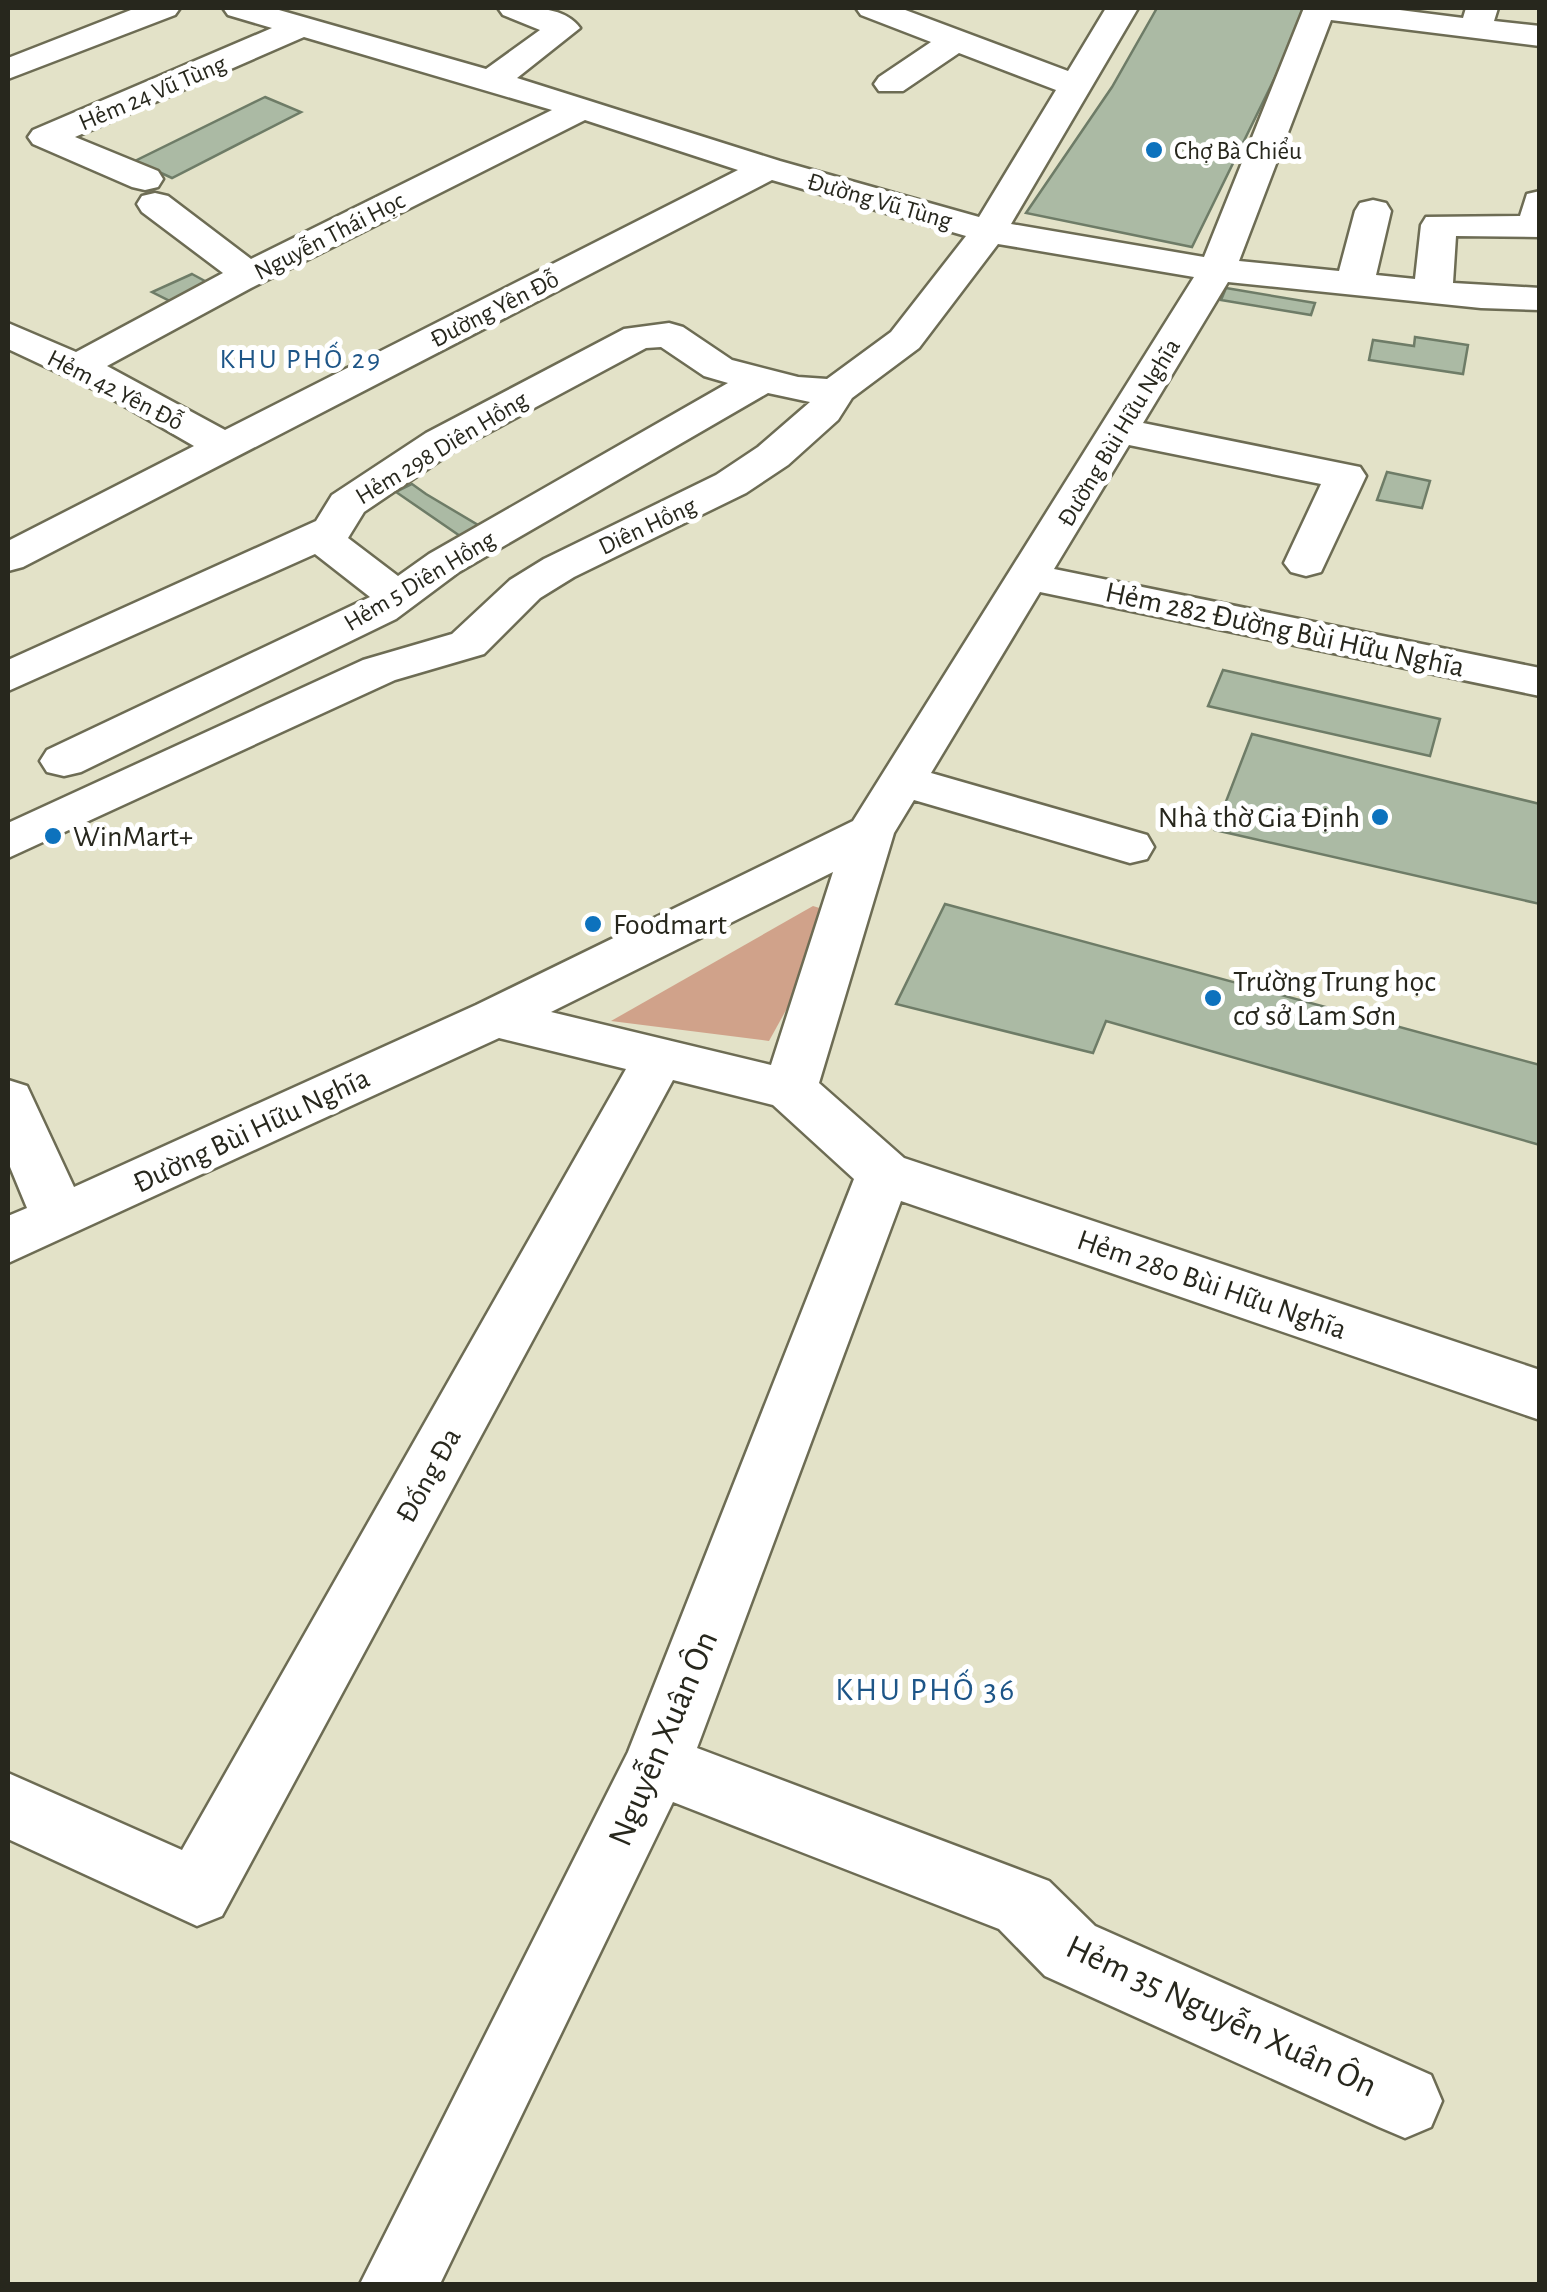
<svg xmlns="http://www.w3.org/2000/svg" width="1547" height="2292" font-family="'Alegreya Sans',sans-serif">
<style>
.green{fill:#d0a28a}
.building{fill:#abbaa4;stroke:#6e7c67;stroke-width:2.5}
.lines{fill:none;stroke-linecap:round;stroke-linejoin:round}
.minor-casing{stroke:#6d6c54;stroke-width:5}
.minor{fill:#fff;fill-rule:evenodd}
.poi-dot{fill:#0d72bd;stroke:#fff;stroke-width:4}
.labels{text-anchor:middle;stroke-width:10;stroke-linejoin:round;paint-order:stroke}
.far-street-label{font-size:25px;fill:#27271d;stroke:#fff}
.far-poi-label{font-size:25px;fill:#27271d;stroke:#fff;text-anchor:start}
.far-neighbourhood-label{font-size:28px;letter-spacing:2.5px;fill:#1d5587;stroke:#fff}
.street-label{font-size:30px;fill:#27271d;stroke:#fff}
.poi-label{font-size:30px;fill:#27271d;stroke:#fff;text-anchor:start}
.neighbourhood-label{font-size:32px;letter-spacing:2.5px;fill:#1d5587;stroke:#fff}
.near-street-label{font-size:35px;fill:#27271d;stroke:#fff}
</style>
<rect width="100%" height="100%" fill="#e3e2c8"/>
<path class="green" d="M813 906 839 914 769 1041 611 1021Z"/>
<path class="building" d="M1157 8H1309L1192 247 1026 213 1112 87Z
M265 97 301 112 172 178 135 161Z
M192 274 214 286 176 304 152 292Z
M1226 288 1315 303 1311 315 1221 300Z
M1415 337 1468 345 1463 374 1369 360 1373 340 1414 346Z
M1387 472 1430 481 1422 508 1377 500Z
M412 484 426 494 483 528 463 538 396 492Z
M1223 670 1440 719 1430 756 1208 706Z
M1252 734 1540 804V904L1215 830Z
M945 904 1540 1065V1145L1106 1021 1093 1053 896 1004Z"/>
<g class="lines">
<g class="minor-casing">
<path id="minor" d="M136 8H180L175 15 8 79V58Z
M223 8H272L486 69 540 30 503 15 498 8C525 8 563 4 580 28L517 78 780 161 979 217 1056 90 959 53 903 91H879L874 84 879 77 931 42 861 15 856 8H900L1068 71 1106 8H1138L1011 224 1204 257 1304 8H1384L1463 18 1466 8H1498L1494 21 1540 26V46L1331 20 1239 261 1339 271 1355 211 1360 203 1373 200 1386 203 1391 211 1376 275 1415 279 1421 225 1426 217 1520 216 1527 194 1540 191V237L1456 236 1453 283 1540 288V310L1481 308 1228 282 1143 423 1360 467 1366 476 1321 572 1306 576 1291 572 1284 563 1321 484 1129 445 1054 569 1540 668V696L1040 592 931 773 1147 835 1154 847 1147 859 1130 863 914 800 894 833 819 1083 904 1158 1540 1370V1420L901 1201 697 1748 1049 1881 1095 1926 1431 2075 1442 2101 1431 2127 1405 2138 1379 2127 1045 1976 999 1929 673 1802 440 2284H360L628 1752 854 1179 773 1105 673 1080 222 1916 197 1926 8 1839V1773L182 1850 626 1069 499 1038 8 1263V1216L27 1208 8 1162V1080L27 1086 74 1187 476 1005 853 821 1194 277 998 244 919 348 852 398 838 420 788 465 746 493 574 577 540 598 484 654 395 680 8 858V823L363 660 452 634 510 580 544 559 716 475 758 447 810 402 768 393 459 572 396 619 81 772 64 776 47 772 40 761 47 750 370 597 315 554 8 691V660L316 521 332 495 426 433 624 329 669 323 683 327 732 360 798 377 827 379 891 332 966 236 772 180 23 567 8 571V541L194 446 102 393 8 349V323L76 352 223 273 142 212 137 204 142 196 155 193 168 196 251 259 552 110 304 37 75 137 158 171 163 179 158 187 145 190 132 187 33 144 28 137 33 130 272 28 228 15ZM585 120 738 170 225 430 107 366 251 288ZM661 347 704 376 728 383 429 554 398 576 348 538 364 512 454 451 646 348ZM833 872 771 1065 551 1012Z"/>
</g>
<use href="#minor" class="minor"/>
</g>
<g class="poi-dot">
<circle cx="1154" cy="150" r="10"/>
<circle cx="1380" cy="817" r="10"/>
<circle cx="53" cy="836" r="10"/>
<circle cx="593" cy="924" r="10"/>
<circle cx="1213" cy="998" r="10"/>
</g>
<g class="labels">
<g class="far-street-label">
<text transform="translate(152 92) rotate(-23)" y="9">Hẻm 24 Vũ Tùng</text>
<text transform="translate(880 200) rotate(16)" y="9">Đường Vũ Tùng</text>
<text transform="translate(329 235) rotate(-27)" y="9">Nguyễn Thái Học</text>
<text transform="translate(494 308) rotate(-27)" y="9">Đường Yên Đỗ</text>
<text transform="translate(116 389) rotate(27)" y="9">Hẻm 42 Yên Đỗ</text>
<text transform="translate(1118 432) rotate(-59)" y="9">Đường Bùi Hữu Nghĩa</text>
<text transform="translate(441 447) rotate(-31)" y="9">Hẻm 298 Diên Hồng</text>
<text transform="translate(647 525) rotate(-25)" y="9">Diên Hồng</text>
<text transform="translate(419 580) rotate(-31)" y="9">Hẻm 5 Diên Hồng</text>
</g>
<g class="far-poi-label">
<text x="1174" y="159">Chợ Bà Chiểu</text>
</g>
<g class="far-neighbourhood-label">
<text x="301" y="368">KHU PHỐ 29</text>
</g>
<g class="street-label">
<text transform="translate(1285 629) rotate(12)" y="10">Hẻm 282 Đường Bùi Hữu Nghĩa</text>
<text transform="translate(251 1130) rotate(-25)" y="10">Đường Bùi Hữu Nghĩa</text>
<text transform="translate(1212 1284) rotate(19)" y="10">Hẻm 280 Bùi Hữu Nghĩa</text>
<text transform="translate(428 1475) rotate(-61)" y="10">Đống Đa</text>
</g>
<g class="poi-label">
<text x="1360" y="827" text-anchor="end">Nhà thờ Gia Định</text>
<text x="73" y="846">WinMart+</text>
<text x="613" y="934">Foodmart</text>
<text x="1233" y="991">Trường Trung học<tspan x="1233" dy="34">cơ sở Lam Sơn</tspan></text>
</g>
<g class="neighbourhood-label">
<text x="926" y="1700">KHU PHỐ 36</text>
</g>
<g class="near-street-label">
<text transform="translate(662 1738) rotate(-67)" y="12">Nguyễn Xuân Ôn</text>
<text transform="translate(1222 2015) rotate(25)" y="12">Hẻm 35 Nguyễn Xuân Ôn</text>
</g>
</g>
<rect width="1547" height="2292" fill="none" stroke="#27271d" stroke-width="20"/>
</svg>
